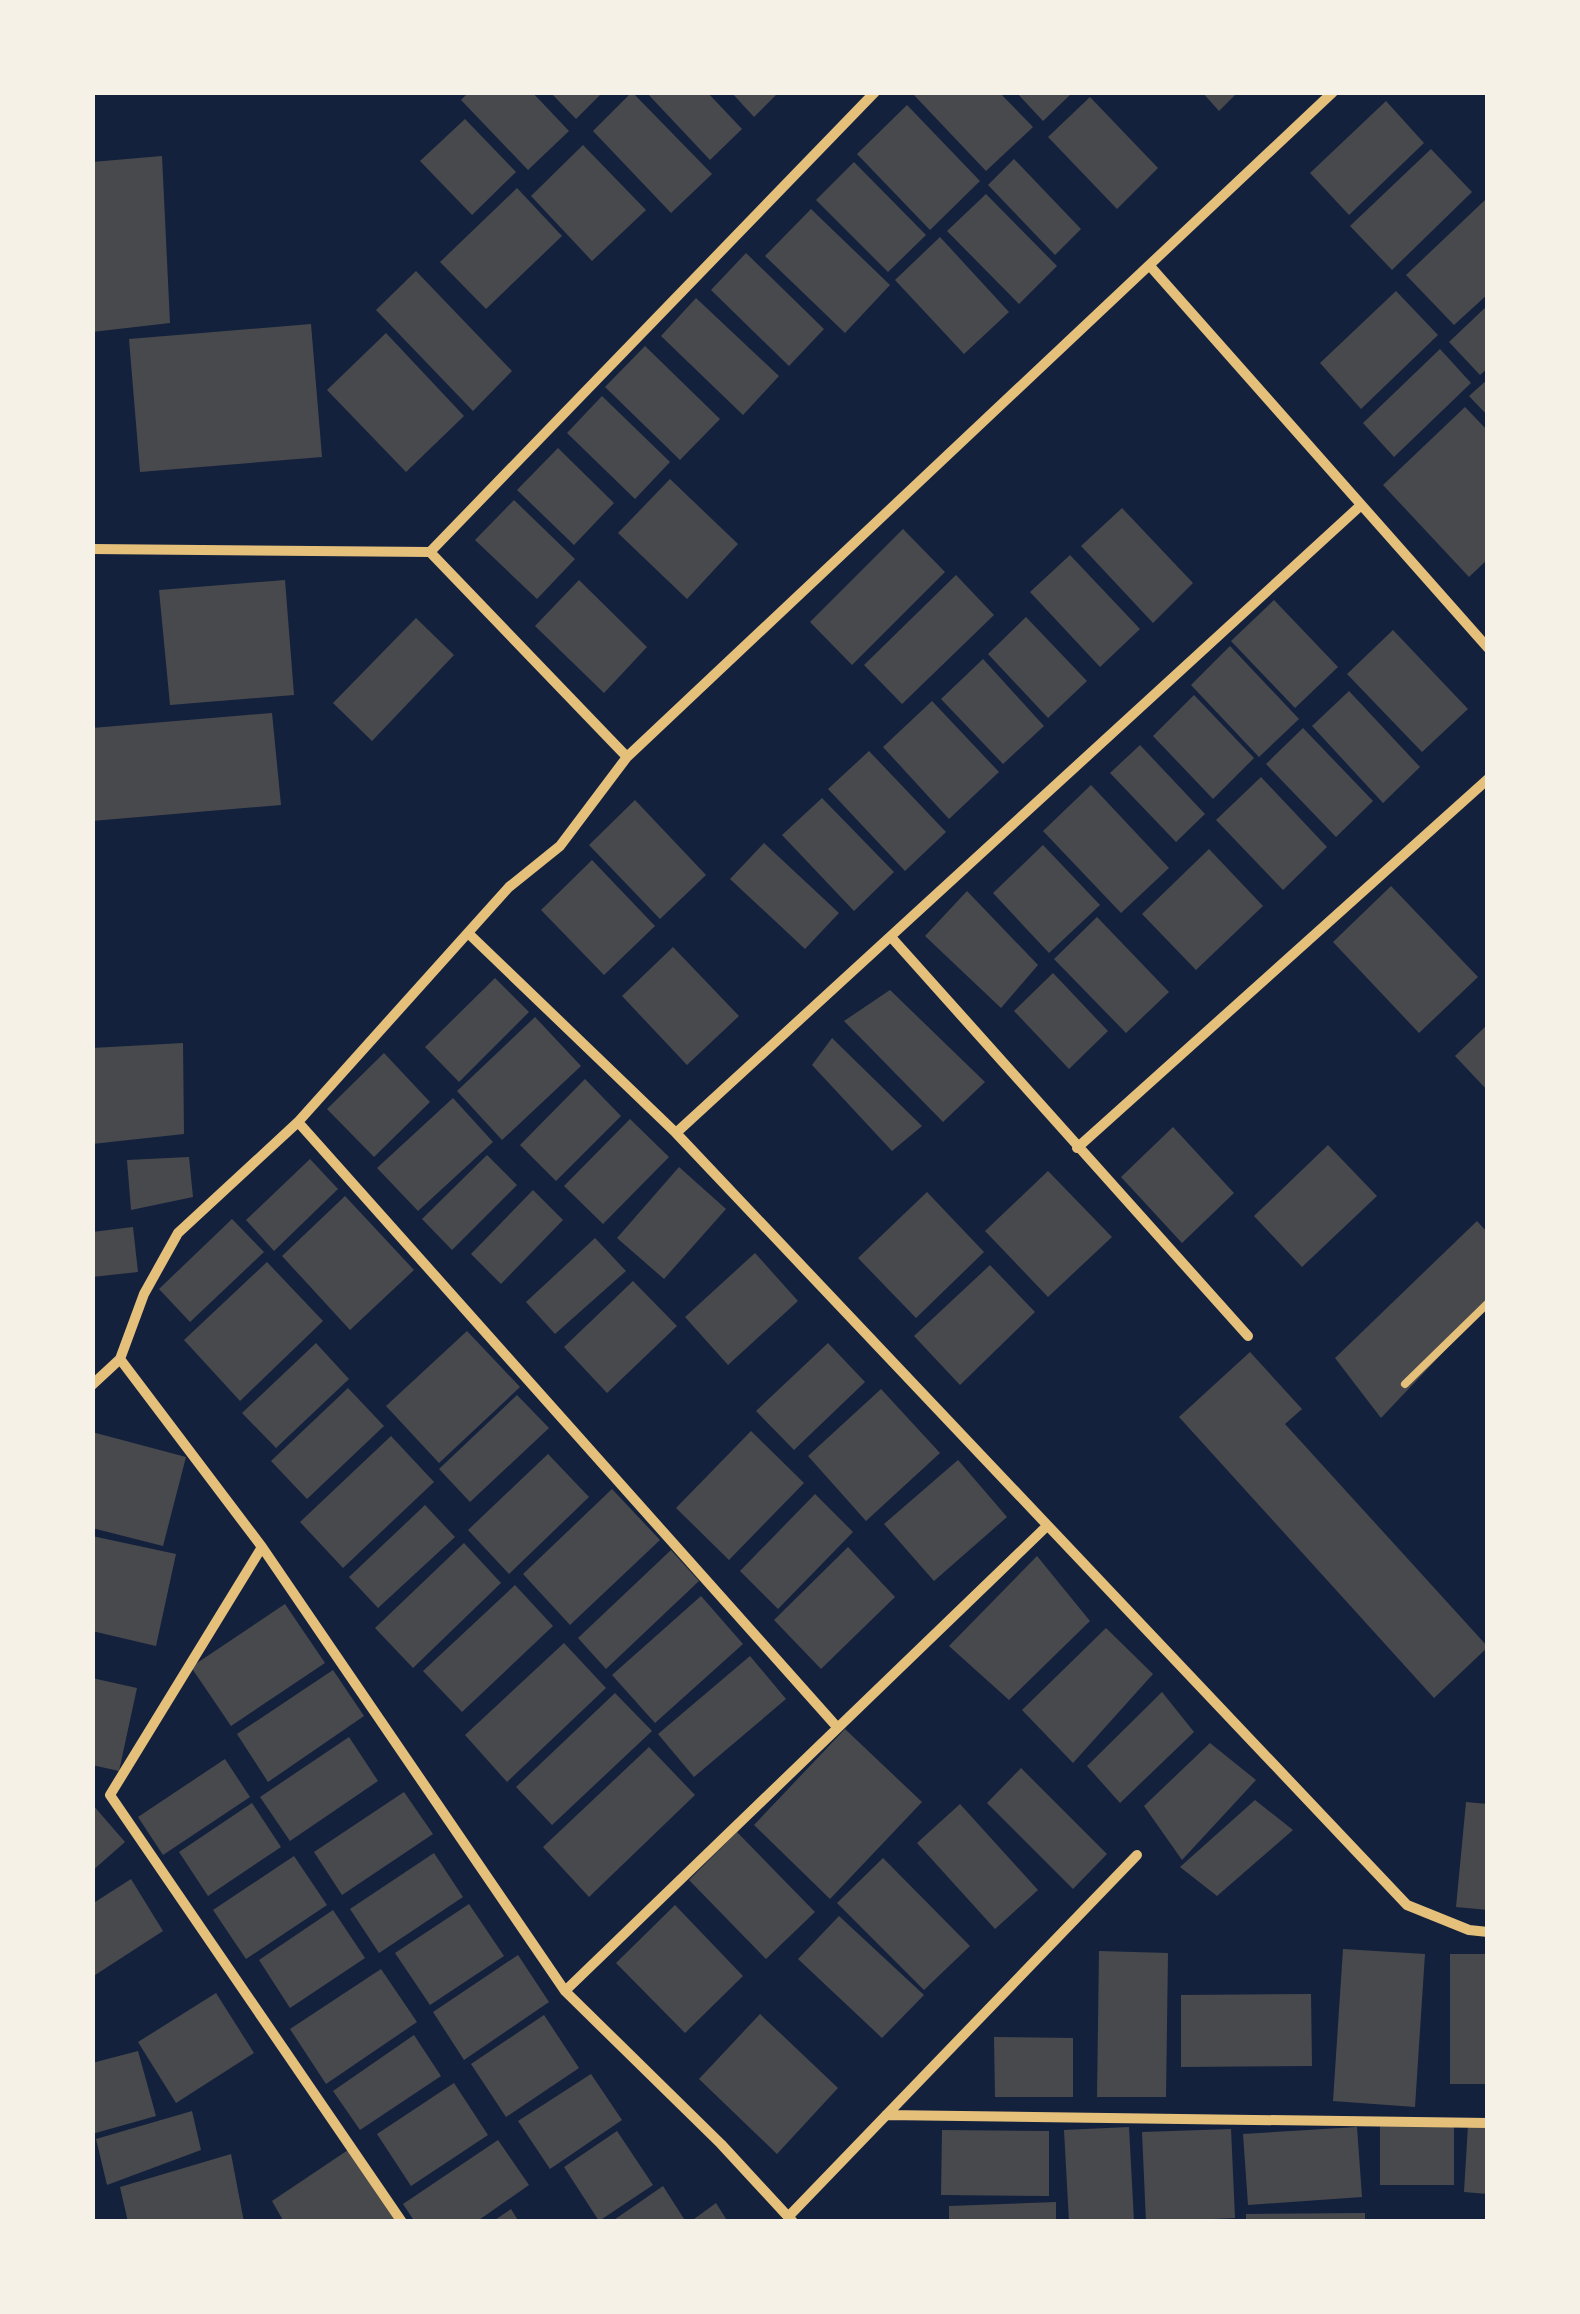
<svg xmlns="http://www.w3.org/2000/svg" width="1580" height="2314" font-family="Cabin,sans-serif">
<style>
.building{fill:#48494c}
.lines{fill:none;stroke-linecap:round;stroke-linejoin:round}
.service{stroke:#e5c07b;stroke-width:8}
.minor{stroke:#e5c07b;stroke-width:10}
</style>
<rect width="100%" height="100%" fill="#14213d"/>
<path class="building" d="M469 92H532L569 131 528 170 461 100Z
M550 92H603L576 119Z
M632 92 712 174 671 213 593 131Z
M646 92H707L742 129 710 160Z
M731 92H779L754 117Z
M915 92H999L1033 127 986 171 913 94Z
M1016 92H1073L1043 121Z
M1202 92H1238L1219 111Z
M1090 97 1158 168 1117 209 1048 137Z
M1386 101 1424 143 1349 215 1310 173Z
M907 105 980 181 930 230 857 154Z
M465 119 516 172 472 215 420 161Z
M583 145 646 210 592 261 531 196Z
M1431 149 1472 192 1392 270 1350 226Z
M162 156 170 323 92 332V162Z
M1014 159 1081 229 1055 255 988 185Z
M854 162 926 235 888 272 816 200Z
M517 188 562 236 486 309 440 262Z
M986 194 1057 266 1019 304 947 231Z
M1485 200 1488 294 1454 325 1406 275Z
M811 209 890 285 845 333 765 256Z
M940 237 1009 312 964 354 895 280Z
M746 253 824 329 789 366 711 290Z
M416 271 512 371 473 411 376 310Z
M1396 291 1438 335 1361 409 1320 363Z
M696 298 779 376 743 415 661 336Z
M1488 305V368L1480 375 1449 342Z
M311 324 322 457 140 472 129 339Z
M386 333 464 416 406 472 327 390Z
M645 346 720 419 680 460 605 387Z
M1440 349 1471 383 1394 457 1363 423Z
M1488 379V416L1469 396Z
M602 396 670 462 635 499 567 433Z
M1465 407 1488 431V559L1469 577 1383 485Z
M558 448 614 503 574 545 517 490Z
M670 479 738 544 687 599 618 533Z
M514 500 575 559 537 599 475 540Z
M1122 508 1193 583 1153 623 1081 546Z
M903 529 945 572 852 665 810 622Z
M1070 555 1140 629 1100 667 1030 592Z
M956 575 994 615 902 704 864 665Z
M285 580 294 695 170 705 159 590Z
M579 580 647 647 604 693 535 626Z
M1274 600 1338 667 1295 708 1231 641Z
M1026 617 1087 681 1048 718 988 654Z
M416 618 454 655 372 741 333 703Z
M1393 630 1468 709 1422 752 1347 674Z
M1230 646 1299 719 1259 757 1191 685Z
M983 659 1044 726 1003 764 941 699Z
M1349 691 1420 767 1383 803 1312 726Z
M1194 695 1254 758 1213 799 1153 736Z
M932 701 999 772 949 819 883 747Z
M272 713 281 805 92 821V728Z
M1303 728 1373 801 1336 837 1266 764Z
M1140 745 1205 814 1176 842 1110 773Z
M869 751 946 832 905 871 828 789Z
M1261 777 1327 847 1283 890 1216 820Z
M1091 785 1169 868 1121 913 1043 831Z
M822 798 894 872 854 911 782 835Z
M635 800 706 875 660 919 589 845Z
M764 843 839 913 805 949 730 879Z
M1043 845 1100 905 1049 953 993 893Z
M1209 849 1263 906 1196 970 1142 914Z
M592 860 655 926 604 975 541 910Z
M1391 886 1478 977 1419 1033 1333 942Z
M967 891 1038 965 1001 1008 925 936Z
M1097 917 1169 992 1126 1033 1054 959Z
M673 947 739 1016 687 1065 622 996Z
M1053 973 1108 1031 1069 1069 1014 1011Z
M495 978 529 1012 459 1082 425 1047Z
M890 990 985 1082 943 1122 844 1021Z
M535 1017 581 1066 502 1140 457 1091Z
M1488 1024V1091L1455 1056Z
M832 1038 922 1126 892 1151 812 1065Z
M183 1043 184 1134 92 1144V1048Z
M384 1053 430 1102 374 1157 327 1109Z
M585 1079 621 1116 556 1181 520 1145Z
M453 1098 493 1142 418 1211 377 1168Z
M630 1119 669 1157 603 1224 564 1186Z
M1173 1127 1234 1193 1182 1243 1121 1177Z
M1328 1145 1377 1196 1302 1267 1254 1216Z
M487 1155 517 1185 452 1250 422 1219Z
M189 1157 193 1197 131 1210 127 1160Z
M310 1159 338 1189 274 1251 246 1220Z
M679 1167 726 1209 664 1279 617 1238Z
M1048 1171 1112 1237 1048 1297 985 1231Z
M533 1190 563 1220 501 1284 471 1254Z
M927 1192 984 1252 916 1318 858 1258Z
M345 1196 414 1270 350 1330 282 1256Z
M232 1219 264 1252 190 1322 159 1289Z
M1477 1221 1488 1233V1305L1381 1418 1335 1358Z
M133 1227 138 1272 92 1277V1232Z
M595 1238 626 1271 555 1334 526 1302Z
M755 1253 798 1301 728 1365 685 1317Z
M267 1262 323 1321 240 1401 184 1340Z
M990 1265 1035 1312 960 1385 914 1336Z
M633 1281 677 1326 607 1393 564 1347Z
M467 1331 520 1387 439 1463 386 1406Z
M316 1343 349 1379 276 1448 242 1413Z
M828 1343 865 1382 794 1450 756 1411Z
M1250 1352 1302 1409 1285 1424 1488 1647 1434 1698 1179 1417Z
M348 1388 384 1426 307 1499 271 1461Z
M881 1389 940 1453 866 1521 808 1456Z
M517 1395 549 1428 470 1502 439 1469Z
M751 1431 804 1483 729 1560 676 1508Z
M92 1432 186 1457 163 1546 92 1528Z
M391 1436 434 1482 343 1568 300 1522Z
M548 1454 589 1497 509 1574 468 1530Z
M958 1460 1007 1517 934 1581 884 1524Z
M612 1489 660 1540 570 1625 523 1574Z
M815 1494 853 1532 778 1609 740 1571Z
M425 1505 455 1537 378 1608 349 1577Z
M92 1536 176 1554 156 1646 92 1631Z
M464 1543 501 1583 413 1668 375 1628Z
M848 1547 895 1597 821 1669 774 1620Z
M671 1550 699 1581 606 1669 578 1638Z
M1037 1556 1090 1621 1009 1700 949 1646Z
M515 1585 553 1626 462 1712 423 1671Z
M701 1596 743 1644 655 1723 612 1675Z
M285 1604 325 1663 231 1726 191 1667Z
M1106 1628 1153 1674 1073 1763 1022 1710Z
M564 1643 606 1688 507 1782 465 1735Z
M750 1656 786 1699 694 1777 658 1734Z
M333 1670 364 1716 268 1782 237 1734Z
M92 1678 137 1688 119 1771 92 1765Z
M1162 1692 1194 1732 1120 1803 1087 1766Z
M615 1693 652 1731 552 1825 516 1787Z
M845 1729 922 1802 830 1899 754 1825Z
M349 1737 378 1781 290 1841 260 1797Z
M1210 1743 1256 1780 1182 1860 1144 1806Z
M649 1747 695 1795 589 1897 543 1847Z
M225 1759 250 1797 163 1855 138 1817Z
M1021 1768 1107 1854 1073 1889 987 1803Z
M404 1792 433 1834 342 1895 314 1852Z
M1255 1800 1293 1830 1217 1896 1180 1867Z
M1466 1802 1488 1804V1910L1456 1907Z
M252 1803 281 1847 208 1896 179 1852Z
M92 1804 125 1842 92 1871Z
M960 1804 1038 1890 995 1929 917 1843Z
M737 1832 815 1912 766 1959 689 1880Z
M434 1853 463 1897 379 1953 350 1909Z
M294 1856 327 1905 246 1959 213 1910Z
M883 1858 970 1946 924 1990 837 1903Z
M131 1879 163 1931 92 1977V1904Z
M469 1904 504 1956 430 2005 395 1953Z
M675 1905 743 1976 685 2033 616 1963Z
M333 1910 365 1958 290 2008 259 1960Z
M839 1916 924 1995 882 2038 798 1959Z
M1343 1949 1425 1954 1415 2107 1333 2101Z
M1099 1951 1168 1953 1166 2097H1097Z
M1450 1954H1488V2084H1450Z
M518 1955 549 2002 464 2060 433 2012Z
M381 1969 417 2022 326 2084 290 2029Z
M216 1993 254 2053 176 2103 138 2042Z
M1311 1994 1312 2066 1181 2067V1995Z
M760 2014 838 2088 777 2154 699 2079Z
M544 2015 579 2068 506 2117 471 2064Z
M414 2035 441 2076 360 2130 333 2091Z
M994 2037 1073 2038V2097H995Z
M138 2051 156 2116 92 2134V2063Z
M591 2074 622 2120 550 2169 518 2121Z
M454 2083 488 2135 411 2186 377 2134Z
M192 2111 201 2150 107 2185 96 2139Z
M1454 2124V2185H1380V2125Z
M1468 2125 1488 2126V2194L1464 2192Z
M1129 2127 1134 2222H1069L1064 2130Z
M1357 2127 1362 2197 1248 2205 1243 2134Z
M1231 2129 1235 2218 1146 2222 1142 2132Z
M942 2130 1049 2131V2196L941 2195Z
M617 2131 653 2185 599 2221 564 2167Z
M498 2140 529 2185 476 2222H415L403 2204Z
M351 2148 402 2222H284L272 2201Z
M231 2154 244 2222H128L120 2187Z
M663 2186 686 2222H611Z
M1056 2202V2222H949V2206Z
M716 2203 728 2222H690Z
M511 2209 519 2222H492Z
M1365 2213V2222H1246V2214Z"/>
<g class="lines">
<path class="service" d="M1405 1384 1488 1303"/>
<path class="minor" d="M1150 266 1488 648
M92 549 430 552 875 92
M430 552 627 757
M468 933 676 1133 1407 1905 1469 1930 1488 1932
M891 937 1248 1336
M298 1122 837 1727
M676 1133 1360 506
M1077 1148 1488 779
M120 1359 262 1547 565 1991 721 2144 793 2222
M92 1385 120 1359 144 1294 178 1233 298 1122 509 887 560 846 627 757 1333 92
M262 1547 110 1795 402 2222
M565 1991 1047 1526
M886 2115 1488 2123
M789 2216 1137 1855"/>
</g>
<rect width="1580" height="2314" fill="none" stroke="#f6f1e7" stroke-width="190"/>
</svg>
